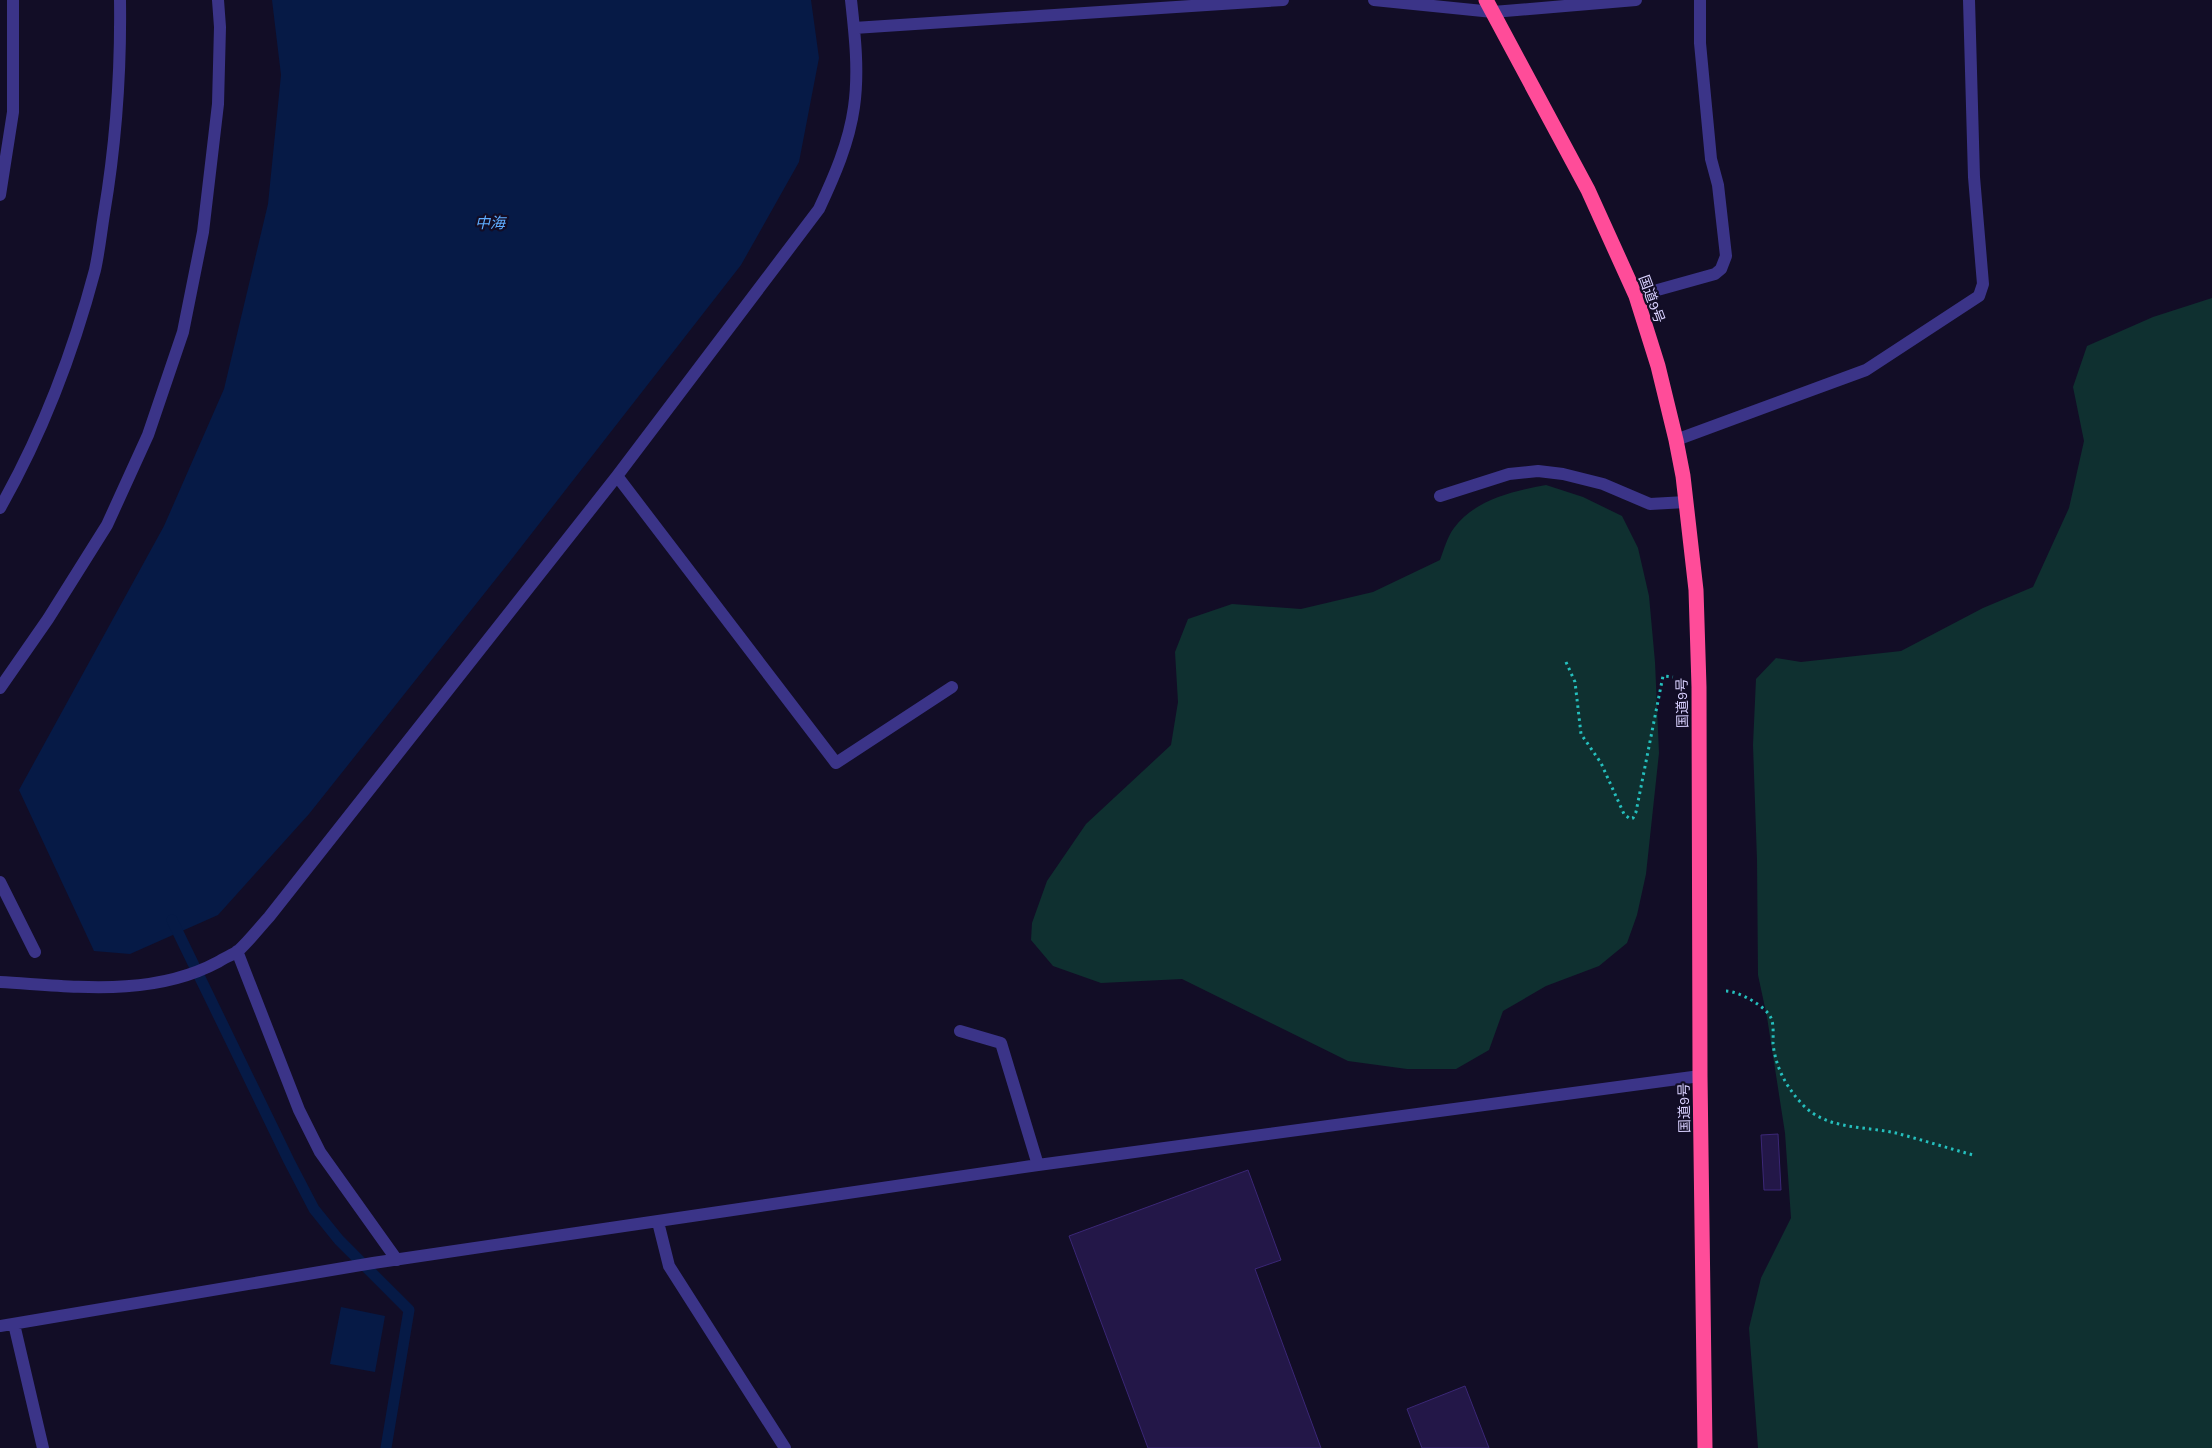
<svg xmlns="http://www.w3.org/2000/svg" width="2212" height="1448" font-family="Karla,'Noto Sans JP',sans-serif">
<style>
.green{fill:#0f3030}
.water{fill:#061a46}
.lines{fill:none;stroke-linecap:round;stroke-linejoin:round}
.stream{stroke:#061a46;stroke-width:11}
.building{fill:#231748;stroke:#3b2776}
.path{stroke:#25bfbd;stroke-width:3;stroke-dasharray:2.5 4;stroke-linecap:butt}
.minor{stroke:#3b3488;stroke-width:12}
.highway{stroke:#ff4c99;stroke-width:15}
.labels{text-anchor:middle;stroke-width:4.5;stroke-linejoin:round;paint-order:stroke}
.street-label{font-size:14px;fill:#d9d1ff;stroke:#120d26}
.water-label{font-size:15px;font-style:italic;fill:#5fadff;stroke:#120d26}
</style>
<rect width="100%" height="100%" fill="#120d26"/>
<path class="green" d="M2212 298V1448H1758L1749 1328 1761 1278 1791 1218 1785 1133 1767 1017 1758 975 1757 860 1753 745 1756 679 1776 658 1801 662 1901 651 1983 608 2033 587 2069 508 2084 441 2073 387 2087 346 2153 317Z
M1546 485 1583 497 1622 516 1638 548 1649 596 1655 662 1659 753 1646 874 1637 915 1627 943 1599 966 1546 986 1503 1011 1489 1050 1456 1069H1407L1348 1061 1182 979 1101 983 1053 966 1031 940 1032 923 1047 881 1086 824 1171 745 1178 702 1175 652 1188 619 1232 604 1301 609 1373 592 1440 560C1444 550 1447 537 1454 528 1474 500 1514 491 1546 485Z"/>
<path class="water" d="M272 0H811L819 58 799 162 741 265 507 565 309 814 218 915 130 954 94 951 19 790 164 526 224 389 268 204 281 75Z
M341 1307 385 1316 375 1372 330 1364Z"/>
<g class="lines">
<path class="stream" d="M172 920 289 1161 314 1209 339 1240 409 1310 386 1448"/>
</g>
<path class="building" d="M1778 1134 1781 1190H1764L1761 1135Z
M1248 1170 1281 1260 1255 1269 1321 1448H1148L1069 1236Z
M1465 1386 1489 1448H1422L1407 1409Z"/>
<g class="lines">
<path class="path" d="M1566 662 1575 682 1581 734 1601 763 1624 814 1630 819 1633 818 1636 812 1663 676 1673 677
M1726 991C1738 991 1766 1006 1771 1018 1774 1024 1773 1037 1773 1044 1776 1068 1786 1087 1803 1105 1827 1130 1865 1126 1896 1133 1922 1140 1948 1148 1973 1155"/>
<path class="minor" d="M1374 0 1493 12 1636 0
M854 28 1283 0
M0 195 13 112V0
M1636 296 1715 274 1721 269 1726 256 1718 185 1711 159 1700 43V0
M1676 440 1866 370 1979 296 1983 284 1974 177 1969 0
M617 476 836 763 952 687
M1440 496 1509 474 1538 471 1563 474 1603 484 1650 504 1686 502
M0 508C42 434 73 353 95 270 99 252 101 233 104 214 116 143 121 72 120 0
M0 688 48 619 107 525 148 435 183 332 203 232 218 104 220 27 218 0
M0 882 35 952
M237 951 299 1110 320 1152 397 1260
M0 982C72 986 151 998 218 962 224 958 232 955 238 951 249 941 259 928 269 917L617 476 819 209C834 177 849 143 854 107 859 72 855 36 851 0
M960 1031 1001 1043 1038 1165
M658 1222 669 1266 785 1448
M14 1324 43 1448
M0 1326 373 1263 1038 1165 1700 1076"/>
<path class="highway" d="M1486 0 1588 190 1636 296 1658 366 1676 440 1683 476 1696 590 1699 687 1700 1076 1705 1448"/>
</g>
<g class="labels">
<g class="street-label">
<text transform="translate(1652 299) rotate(70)" y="5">国道9号</text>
<text transform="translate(1682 703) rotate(-91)" y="5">国道9号</text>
<text transform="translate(1684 1108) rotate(-91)" y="5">国道9号</text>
</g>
<g class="water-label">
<text x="490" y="228">中海</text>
</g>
</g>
</svg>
